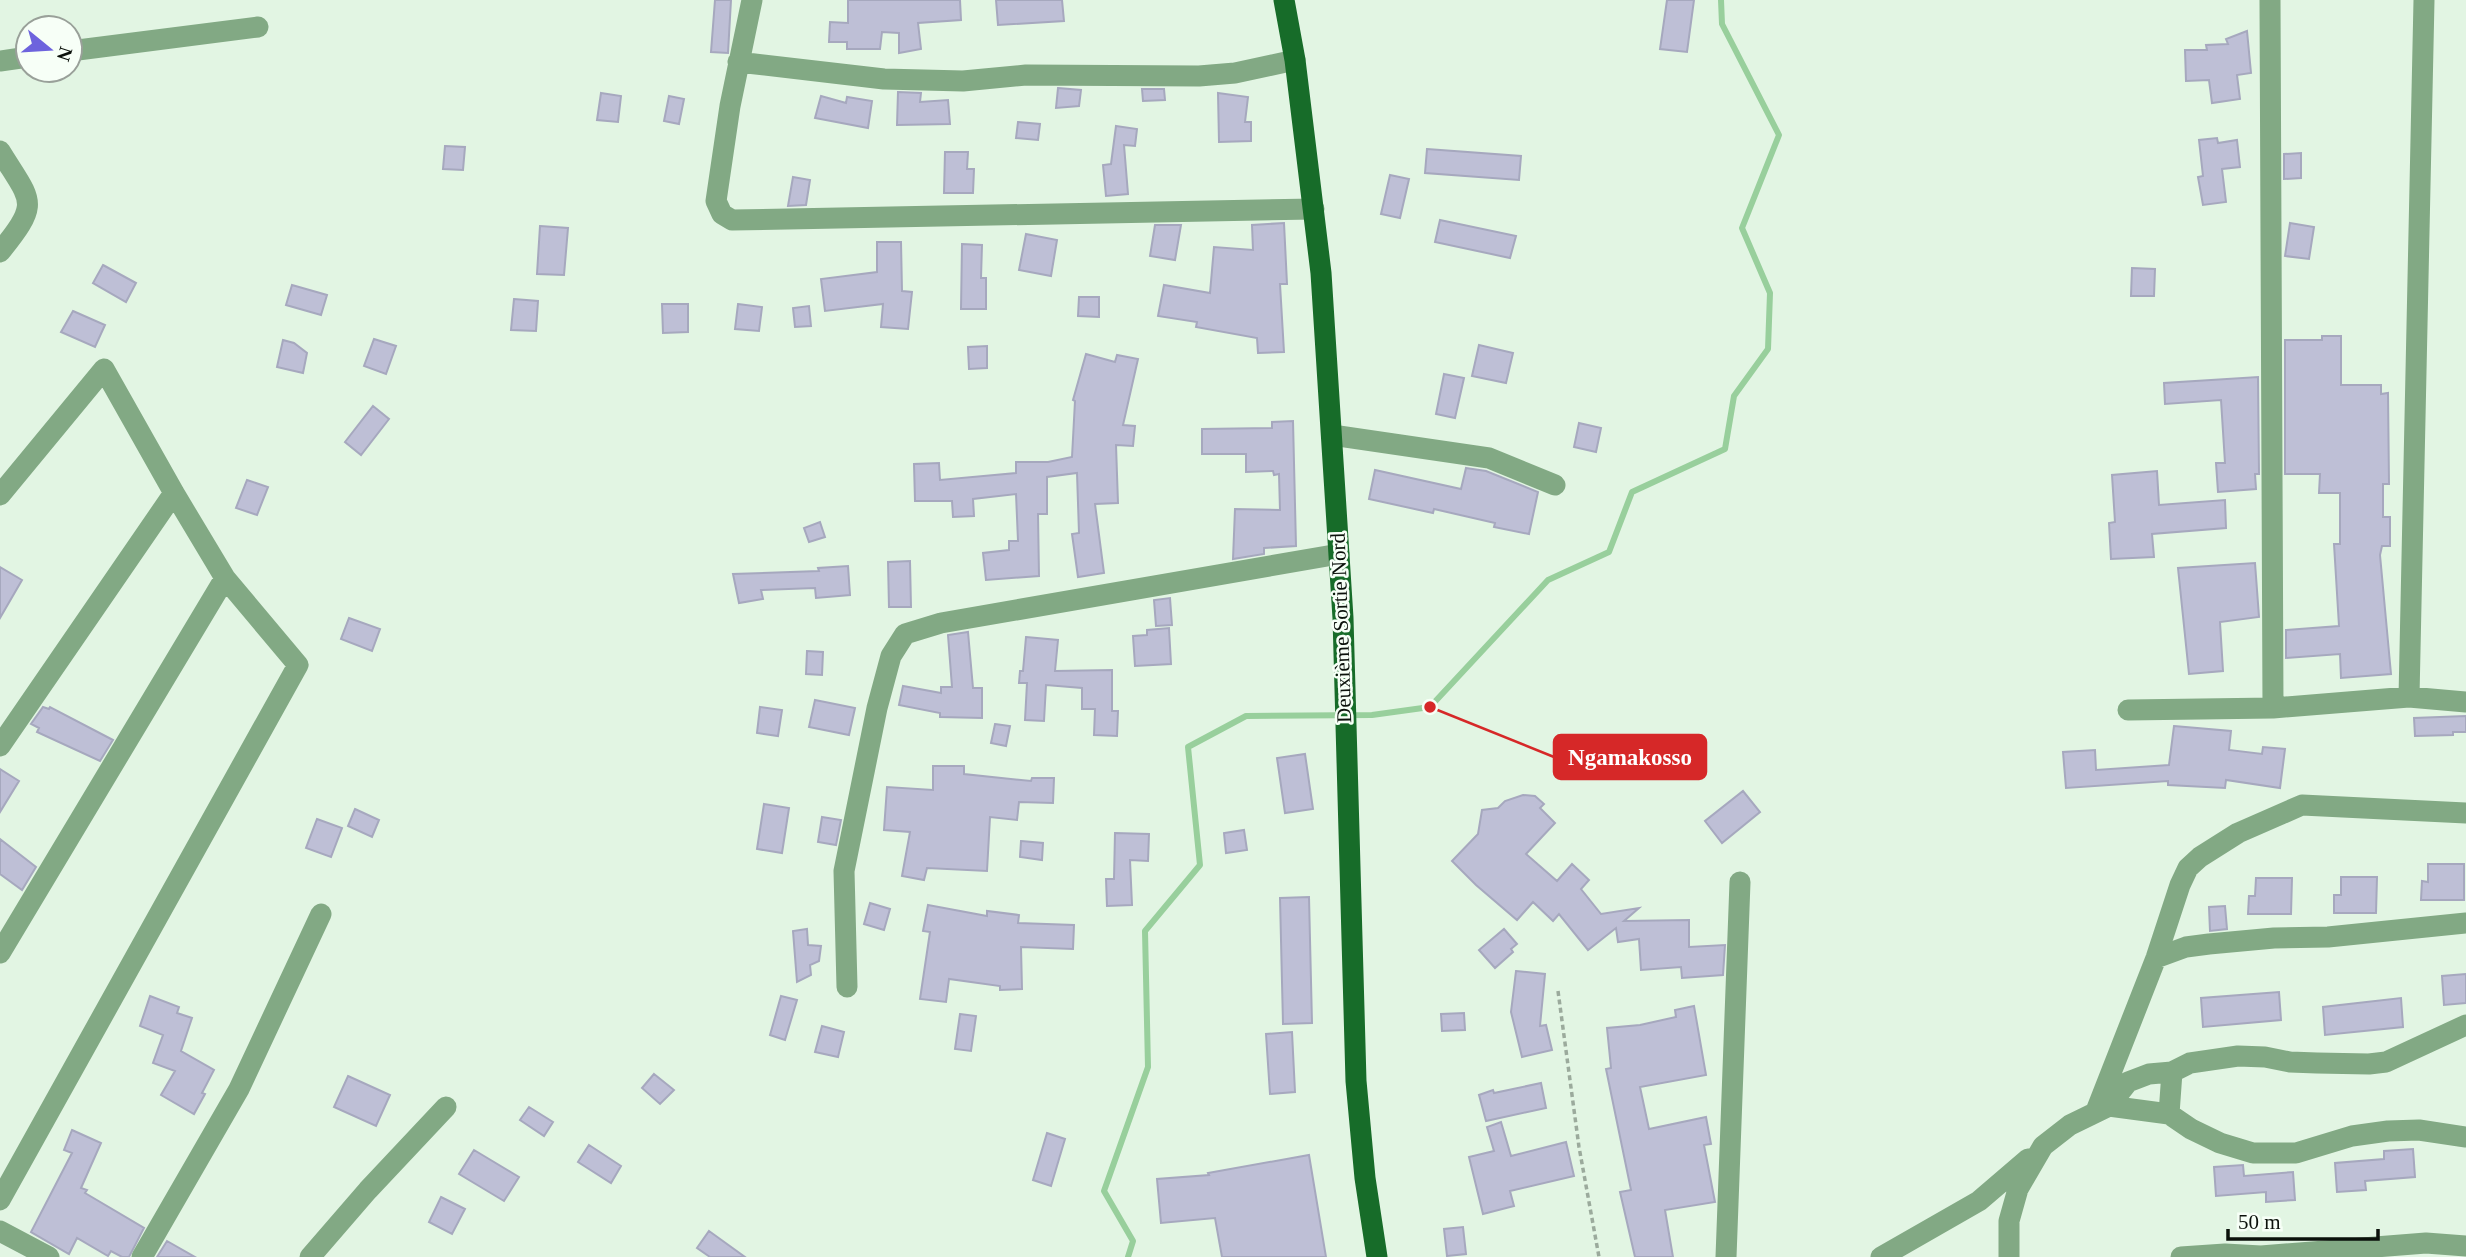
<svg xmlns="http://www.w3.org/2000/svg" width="2466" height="1257" font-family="'Times New Roman',serif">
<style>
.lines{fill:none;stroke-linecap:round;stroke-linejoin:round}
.stream{stroke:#98cf9c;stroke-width:6}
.building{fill:#bebfd6;stroke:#a6a8be;stroke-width:2}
.path{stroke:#9baa9c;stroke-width:3.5;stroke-dasharray:5 3.5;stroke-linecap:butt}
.street{stroke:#82a984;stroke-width:21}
.primary{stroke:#176c29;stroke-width:21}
.labels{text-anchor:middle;stroke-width:5;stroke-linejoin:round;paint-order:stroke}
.street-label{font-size:21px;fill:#0b110b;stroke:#f7fff7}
.leader{fill:none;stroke:#d62828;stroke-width:2.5}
.callout-dot{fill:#d62828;stroke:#f7fff7;stroke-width:2.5}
.callout{fill:#d62828;stroke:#d62828;stroke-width:2.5}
.callout-label{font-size:23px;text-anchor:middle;font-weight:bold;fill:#fff}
</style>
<rect width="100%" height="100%" fill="#e2f5e3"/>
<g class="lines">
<path class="stream" d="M1128 1257 1133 1241 1104 1191 1148 1067 1145 931 1200 865 1188 747 1246 716 1372 715 1430 707 1548 580 1609 552 1632 492 1725 449 1734 396 1768 349 1770 293 1742 228 1779 135 1722 24 1721 0"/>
</g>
<path class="building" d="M715 0H731L728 53 711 52Z
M848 0H960L961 20 918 23 921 49 899 53V33L882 32 880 49H847V42H829L830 22 848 23Z
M996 0H1062L1064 21 998 25Z
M1667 0H1694L1687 52 1660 49Z
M2247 31 2251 73 2237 75 2240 99 2212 103 2209 80 2186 81 2185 50H2207L2206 45 2228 44 2226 39Z
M1058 88 1081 90 1079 106 1056 108Z
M1142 89H1164L1165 100 1143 101Z
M898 92 921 93 920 102 948 100 950 124 897 125Z
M601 93 621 96 618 122 597 120Z
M1218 93 1248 97 1245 122H1251V141L1219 142Z
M669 96 684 99 679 124 664 121Z
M821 96 846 103 847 97 872 101 868 128 815 118Z
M1018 122 1040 124 1038 140 1016 138Z
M1116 126 1137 129 1135 146 1124 145 1128 194 1106 196 1103 165 1111 164Z
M2217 138 2218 143 2237 140 2240 167 2222 169 2226 202 2203 205 2198 177 2203 176 2199 140Z
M445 146 465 147 463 170 443 169Z
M1427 149 1521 156 1519 180 1425 173Z
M945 152H968L967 169H974L973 193H944Z
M2301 153V178L2284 179V154Z
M1390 175 1409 179 1400 218 1381 214Z
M793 177 810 180 806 205 788 206Z
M1440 220 1516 236 1510 258 1435 242Z
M1284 223 1287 284H1280L1284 352 1258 353 1257 338 1196 327 1197 322 1158 316 1164 285 1210 293 1214 247 1253 250 1252 225Z
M2290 223 2314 227 2309 259 2285 256Z
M1155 225H1181L1175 260 1150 256Z
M540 226 568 228 564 275 537 274Z
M1026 234 1057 240 1051 276 1019 270Z
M877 242H901L902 291 912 292 908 329 881 327 883 304 825 311 821 279 877 272Z
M962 244 982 245 981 278H986V309H961Z
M103 265 136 283 126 302 93 283Z
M2132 268 2155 269 2154 296H2131Z
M292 285 327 295 321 315 286 305Z
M1079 297H1099V317L1078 316Z
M514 299 538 301 536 331 511 330Z
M662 304H688V332L663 333Z
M738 304 762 307 759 331 735 329Z
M809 306 811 326 795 327 793 308Z
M73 311 105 325 95 347 61 332Z
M2322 336H2341V385H2381V394L2388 393 2389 484H2383V517H2390V546H2382L2380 555 2391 674 2341 678 2340 654 2286 658V630L2339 626 2334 544H2340V493H2319L2320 474H2285V340H2322Z
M374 339 396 346 386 374 364 366Z
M283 340 294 343 307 353 303 373 277 367Z
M1479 345 1513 353 1506 383 1472 376Z
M987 346V368L969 369 968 347Z
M1086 354 1115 362 1117 355 1138 359 1123 425 1135 426 1133 446 1116 445 1118 503 1095 504 1104 573 1078 577 1072 534 1079 533 1077 473 1047 477V514H1038L1039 576 986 580 983 553 1009 550V541H1018L1016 494 973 499 974 516 953 517 952 501H915L914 464 939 463 940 480 1016 473V462H1048L1072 457 1075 401 1073 400Z
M1444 374 1464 378 1455 418 1436 414Z
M2258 377 2259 474H2255L2256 489 2218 492 2216 463H2225L2221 400 2165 404 2164 383Z
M373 406 389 419 361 455 345 442Z
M1293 421 1296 546 1264 548V554L1233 559 1235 509 1280 510 1279 474 1274 475 1273 471 1246 472V454H1202V429L1272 428V422Z
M1579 423 1601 428 1596 452 1574 447Z
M1466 468 1486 471 1538 492 1529 534 1494 527 1495 523 1434 509 1433 513 1369 499 1375 470 1461 489Z
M2157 471 2159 505 2225 500 2226 528 2152 534 2154 557 2111 559 2109 523 2115 522 2112 475Z
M247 480 268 487 257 515 236 508Z
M820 522 825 537 809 542 804 528Z
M910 561 911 607H889L888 562Z
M2255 563 2259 617 2220 622 2223 671 2189 674 2178 568Z
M848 566 850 595 816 598 815 588 761 590 763 599 739 603 733 574 819 571 818 568Z
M0 567 22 580 0 618Z
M1170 598 1172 625 1156 626 1154 600Z
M349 618 380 629 372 651 341 639Z
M1169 628 1171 664 1135 666 1133 636 1147 635V630Z
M968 632 973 688H982V718L940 717V713L899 705 903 686 941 693V687H952L948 635Z
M1026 637 1058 640 1055 671 1112 670V711H1118L1117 736 1094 735 1095 709H1082V688L1046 685 1044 721 1025 720 1027 683H1019L1020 671H1023Z
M807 651 823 652 822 675 806 674Z
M815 700 855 708 849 735 809 727Z
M43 707 49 709 50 707 113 740 100 761 37 732 39 728 31 724Z
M760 707 782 710 778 736 757 733Z
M2466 716V732H2453V735L2415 736 2414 718Z
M995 724 1010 726 1006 746 991 743Z
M2174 726 2231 731 2229 750 2262 754 2263 747 2285 749 2280 788 2226 780 2225 788 2168 785V781L2066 788 2063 752 2095 750 2096 770 2169 765Z
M1305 754 1313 809 1285 813 1277 758Z
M933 766H964V774L1031 781 1032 778H1054L1053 803 1019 802 1017 820 990 817 987 871 927 868 924 880 902 876 910 832 884 830 887 787 933 790Z
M0 769 19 781 0 812Z
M1743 791 1760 812 1722 843 1705 821Z
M1523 795 1535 796 1544 804 1540 808 1555 823 1526 854 1557 881 1572 864 1589 880 1581 889 1601 914 1639 908 1624 921 1689 920V947L1725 945 1723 975 1682 978 1681 967 1641 970 1639 939 1618 942 1616 928 1588 950 1559 914 1553 921 1533 902 1517 920 1476 885 1452 861 1478 834 1482 810 1498 808 1505 801Z
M764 804 789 808 782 853 757 849Z
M355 809 379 820 372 837 348 826Z
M822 817 841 820 836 845 818 842Z
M317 819 342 828 331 857 306 848Z
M1244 830 1247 850 1226 853 1224 833Z
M1115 833 1149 834 1148 861 1130 860 1132 905 1107 906 1106 879H1114Z
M0 839 36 867 22 890 0 874Z
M1021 841 1043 843 1042 860 1020 857Z
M2428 864H2464V900H2421L2422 881 2428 882Z
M2341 877H2377L2376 913H2334V895H2341Z
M2256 878H2292L2291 914H2248L2249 896H2255Z
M1309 897 1312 1023 1283 1024 1280 898Z
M870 903 890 909 884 930 864 924Z
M928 905 987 916V911L1019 915 1018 923 1074 925 1073 949 1021 947 1022 989 1000 990V986L949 979 946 1002 920 999 930 932 923 931Z
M2225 906 2227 929 2210 931 2209 907Z
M807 929 808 945 821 946 819 961 810 965 811 975 797 982 793 931Z
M1504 929 1517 944 1511 949 1513 952 1495 968 1479 950Z
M1516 971 1545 974 1540 1026 1546 1025 1552 1050 1522 1057 1511 1012Z
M2466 974V1003L2444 1005 2442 976Z
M2279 992 2281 1020 2203 1027 2201 998Z
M150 996 179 1007 177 1013 192 1018 181 1051 214 1070 202 1093 205 1094 194 1114 161 1095 175 1071 153 1063 163 1035 140 1026Z
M781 996 797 1000 785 1040 770 1035Z
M2401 998 2403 1027 2325 1035 2323 1007Z
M1694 1006 1706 1075 1640 1087 1649 1129 1706 1117 1711 1144 1704 1145 1715 1202 1665 1210 1673 1257H1635L1620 1192 1631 1190 1606 1069 1611 1068 1607 1028 1640 1025 1676 1017 1675 1010Z
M1464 1013 1465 1030 1442 1031 1441 1014Z
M960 1014 976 1016 971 1051 955 1049Z
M822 1026 844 1032 838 1057 815 1052Z
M1292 1032 1295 1092 1270 1094 1266 1034Z
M654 1074 674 1090 660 1104 642 1088Z
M348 1076 390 1095 376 1126 334 1107Z
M1541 1083 1546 1108 1486 1121 1479 1095 1493 1090 1494 1093Z
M529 1107 553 1122 544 1136 520 1120Z
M1501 1122 1511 1156 1566 1142 1574 1176 1510 1191 1514 1206 1483 1214 1469 1157 1494 1151 1487 1127Z
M72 1130 101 1143 81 1188 87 1190 85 1193 144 1228 129 1257H122L111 1251 108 1256 77 1238 69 1254 31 1232 72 1153 64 1150Z
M1047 1133 1065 1139 1051 1186 1033 1180Z
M589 1145 621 1166 611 1183 578 1162Z
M2413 1149 2415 1177 2365 1181 2366 1190 2337 1192 2335 1163 2384 1159V1151Z
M474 1150 519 1177 504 1201 459 1174Z
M1309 1155 1326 1257H1222L1215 1218 1161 1223 1157 1179 1209 1175 1208 1173Z
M2243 1165 2244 1176 2293 1172 2295 1200 2266 1202V1192L2216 1196 2214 1167Z
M441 1197 465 1209 452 1234 429 1222Z
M1463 1227 1466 1254 1447 1256 1444 1229Z
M709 1231 745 1257H710L697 1248Z
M167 1241 195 1257H157Z"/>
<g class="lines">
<path class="path" d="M1558 991 1579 1147 1599 1257"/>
<path class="street" d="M752 0 730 106 716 201 722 214 732 220 1314 209
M2270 0 2273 708
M70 51 258 27
M0 61 28 57
M738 62 884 79 963 81 1026 75 1199 76 1235 73 1295 60
M0 151C32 203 41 201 0 252
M1332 435 1489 458 1555 485
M0 495 104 369 174 493 225 578 298 665 0 1200
M2409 697 2424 0
M2128 710 2273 708 2409 697 2466 702
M0 746 174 493
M0 953 225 578
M2156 958 2186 947 2209 944 2274 938 2328 937 2466 923
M847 987 844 871 877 708 891 656 905 634 941 623 1339 554
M2109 1106 2128 1082 2149 1074 2172 1072 2190 1063 2238 1056 2265 1057 2290 1062 2317 1063 2369 1064 2386 1062 2466 1025
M2096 1111 2156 958 2180 885 2188 868 2200 857 2238 833 2302 805 2466 813
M2169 1114 2172 1072
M0 1231 49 1257
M142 1257 239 1089 321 914
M310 1257 368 1190 446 1107
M1726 1257 1740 882
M1881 1257 1979 1201 2028 1159
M2009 1257V1221L2018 1189 2043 1146 2070 1125 2109 1106 2169 1114 2191 1129 2220 1143 2253 1153H2296L2352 1136 2388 1131 2419 1130 2466 1137
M2181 1257 2225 1254 2261 1256 2426 1243 2466 1246"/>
<path class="primary" d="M1284 0 1295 60 1321 273 1343 618 1356 1081 1365 1178 1377 1257"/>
</g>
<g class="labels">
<g class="street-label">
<text transform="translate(1341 628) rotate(-92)" y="7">Deuxième Sortie Nord</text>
</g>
</g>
<path class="leader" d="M1430 707L1554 757"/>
<circle class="callout-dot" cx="1430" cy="707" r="7"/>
<rect class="callout" x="1554" y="735" width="152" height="44" rx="7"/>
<g class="callout-label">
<text x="1630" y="765">Ngamakosso</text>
</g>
<g transform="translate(49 49) rotate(108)"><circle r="33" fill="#f7fff7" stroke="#99a099" stroke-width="2"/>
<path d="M0-5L12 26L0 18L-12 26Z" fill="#6d63dd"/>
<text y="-10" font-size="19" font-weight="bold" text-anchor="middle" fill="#0b110b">N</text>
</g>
<path d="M2228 1229v10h150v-10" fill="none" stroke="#0b110b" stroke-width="3.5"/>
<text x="2238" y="1229" font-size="21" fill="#0b110b" stroke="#f7fff7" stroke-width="5" paint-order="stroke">50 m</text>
</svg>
